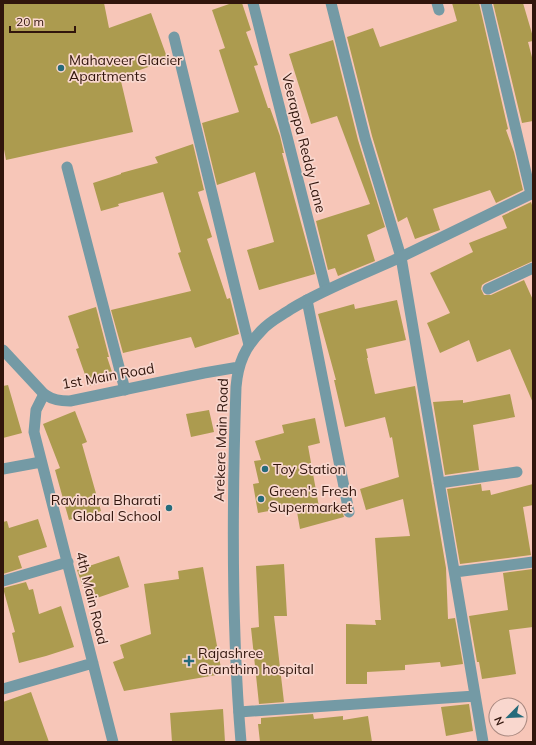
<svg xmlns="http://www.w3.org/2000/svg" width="536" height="745" font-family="Mulish,sans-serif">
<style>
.building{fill:#ac9b4f}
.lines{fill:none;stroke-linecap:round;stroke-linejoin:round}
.minor{stroke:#749aa5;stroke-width:11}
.tertiary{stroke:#749aa5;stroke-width:11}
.poi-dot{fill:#266b7b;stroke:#f9d7ce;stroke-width:1.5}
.labels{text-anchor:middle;stroke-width:3.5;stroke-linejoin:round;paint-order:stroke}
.poi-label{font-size:14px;fill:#31150c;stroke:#f9d7ce;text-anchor:start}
.street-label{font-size:14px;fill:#31150c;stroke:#f9d7ce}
</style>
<rect width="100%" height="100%" fill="#f7c6b8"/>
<path class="building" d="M3 3H104L109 28 151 13 168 60 120 77 133 132 6 160 3 144Z
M232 3H242L251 30 246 32 258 65 254 66 268 108H270L280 136 284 153H282L315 274 259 290 247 250 274 242 255 172 217 185 202 123 239 112 219 50 225 48 212 10Z
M452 3H479L508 129 506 130 514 152 523 190 496 203 490 190 433 209 440 230 415 239 407 217 398 222 372 136 347 37 373 28 380 47 407 38 457 21Z
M493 3H523L533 37V41L528 42 533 61V121L522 123Z
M333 40 358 140 385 227 367 235 375 261 338 276 335 268 328 270 316 221 370 204 337 116 311 124 289 54Z
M193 144 204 190 198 192 212 237 207 239 227 299 230 298 239 334 195 348 191 337 123 353 111 310 191 291 178 253 181 252 163 192 118 204 119 206 101 211 93 183 121 174V173L158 163 155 157Z
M531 202 533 208V261L485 283 482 285 481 289 484 295H491L524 280 533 300V403L510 349 477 362 469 340 440 353 427 323 450 313 430 273 473 252 469 243 507 228 502 216Z
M397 300 406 340 366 349 368 358H367L375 394 415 386 446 568 448 619 455 618 463 664 441 667 440 662 405 665V670L367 672V684H346V624L376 625 375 620H381L375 538 410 536 403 499 366 510 360 489 399 477 392 437 390 438 385 417 345 427 334 380H336L318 314 354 304 355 309Z
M96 307 109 357H107L114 378 89 386 76 349 79 348 68 316Z
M8 385 22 433 3 438V386Z
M510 394 515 417 473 425 479 470 445 475 433 402 463 400V403Z
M209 410 214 432 191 437 186 414Z
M75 411 87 442 82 444 101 511 69 520 55 470 60 468 43 424Z
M315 418 320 443 308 446 319 507 340 503 344 517 300 529 296 506 258 513 253 484 259 483 254 461 261 460 255 441 284 433 282 425Z
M481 484 482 491 490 490 491 495 533 484V505L523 507 531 555 460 564 447 489Z
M38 519 47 547 18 556 22 568 3 574V522L7 521 9 528Z
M119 556 129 587 88 601 77 570Z
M284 564 287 616H274L284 702 259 704 251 628 259 627 256 566Z
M203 567 222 674 124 691 113 662 124 658 120 645 151 634 144 584 179 579 178 571Z
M533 569V627L509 630 516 674 482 679 479 662H477L469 616 508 610 503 573Z
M26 582 29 590 33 589 39 614 61 606 74 647 46 656 19 663 12 633 15 632 3 588Z
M31 692 49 742H3V702Z
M469 704 473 731 446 736 441 707Z
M223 709 225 742H172L170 713Z
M313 714 314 719 343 716V720L368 716 372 742H260L258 724H261V718Z"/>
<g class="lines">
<path class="minor" d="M253 3 326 290
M331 3 365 138 401 257 483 742
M437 3 439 10
M486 3 531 194
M174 37 249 345
M67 167 125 390
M488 289 533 268
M307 300 349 512
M44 394 36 410 34 432 113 742
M3 469 41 462
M439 483 517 472
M455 572 533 562
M3 581 68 562
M3 689 93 663
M239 712 475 696"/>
<path class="tertiary" d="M3 350 44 394C53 400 60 401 70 401L204 373 239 367
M241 742C231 624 232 505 236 387 238 363 245 347 262 330 270 321 281 316 291 309 326 288 364 274 401 257 445 236 489 214 533 193"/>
</g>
<g class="poi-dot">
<circle cx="61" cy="68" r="4"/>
<circle cx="265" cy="469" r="4"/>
<circle cx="261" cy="499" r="4"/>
<circle cx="169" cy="508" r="4"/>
<path d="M187 655h4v4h4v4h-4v4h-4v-4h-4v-4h4z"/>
</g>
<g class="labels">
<g class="poi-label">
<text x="69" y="65">Mahaveer Glacier<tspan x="69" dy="16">Apartments</tspan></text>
<text x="273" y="474">Toy Station</text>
<text x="269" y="496">Green's Fresh<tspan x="269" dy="16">Supermarket</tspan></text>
<text x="161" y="505" text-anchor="end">Ravindra Bharati<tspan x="161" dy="16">Global School</tspan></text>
<text x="198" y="658">Rajashree<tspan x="198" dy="16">Granthim hospital</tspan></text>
</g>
<g class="street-label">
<text transform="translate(304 143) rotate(76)" y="5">Veerappa Reddy Lane</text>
<text transform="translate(108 376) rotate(-10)" y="5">1st Main Road</text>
<text transform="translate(221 440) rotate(-88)" y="5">Arekere Main Road</text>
<text transform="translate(92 598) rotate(76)" y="5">4th Main Road</text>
</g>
</g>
<rect width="536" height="745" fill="none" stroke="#31150c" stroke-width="8"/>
<g transform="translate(508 717) rotate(246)"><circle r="19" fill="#f9d7ce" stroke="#a98980"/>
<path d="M0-3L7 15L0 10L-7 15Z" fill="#266b7b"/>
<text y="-6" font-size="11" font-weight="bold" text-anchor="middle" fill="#31150c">N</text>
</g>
<path d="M10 26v6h65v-6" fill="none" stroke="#31150c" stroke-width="2"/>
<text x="16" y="26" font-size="12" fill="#31150c" stroke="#f9d7ce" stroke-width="3" paint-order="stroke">20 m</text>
</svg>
